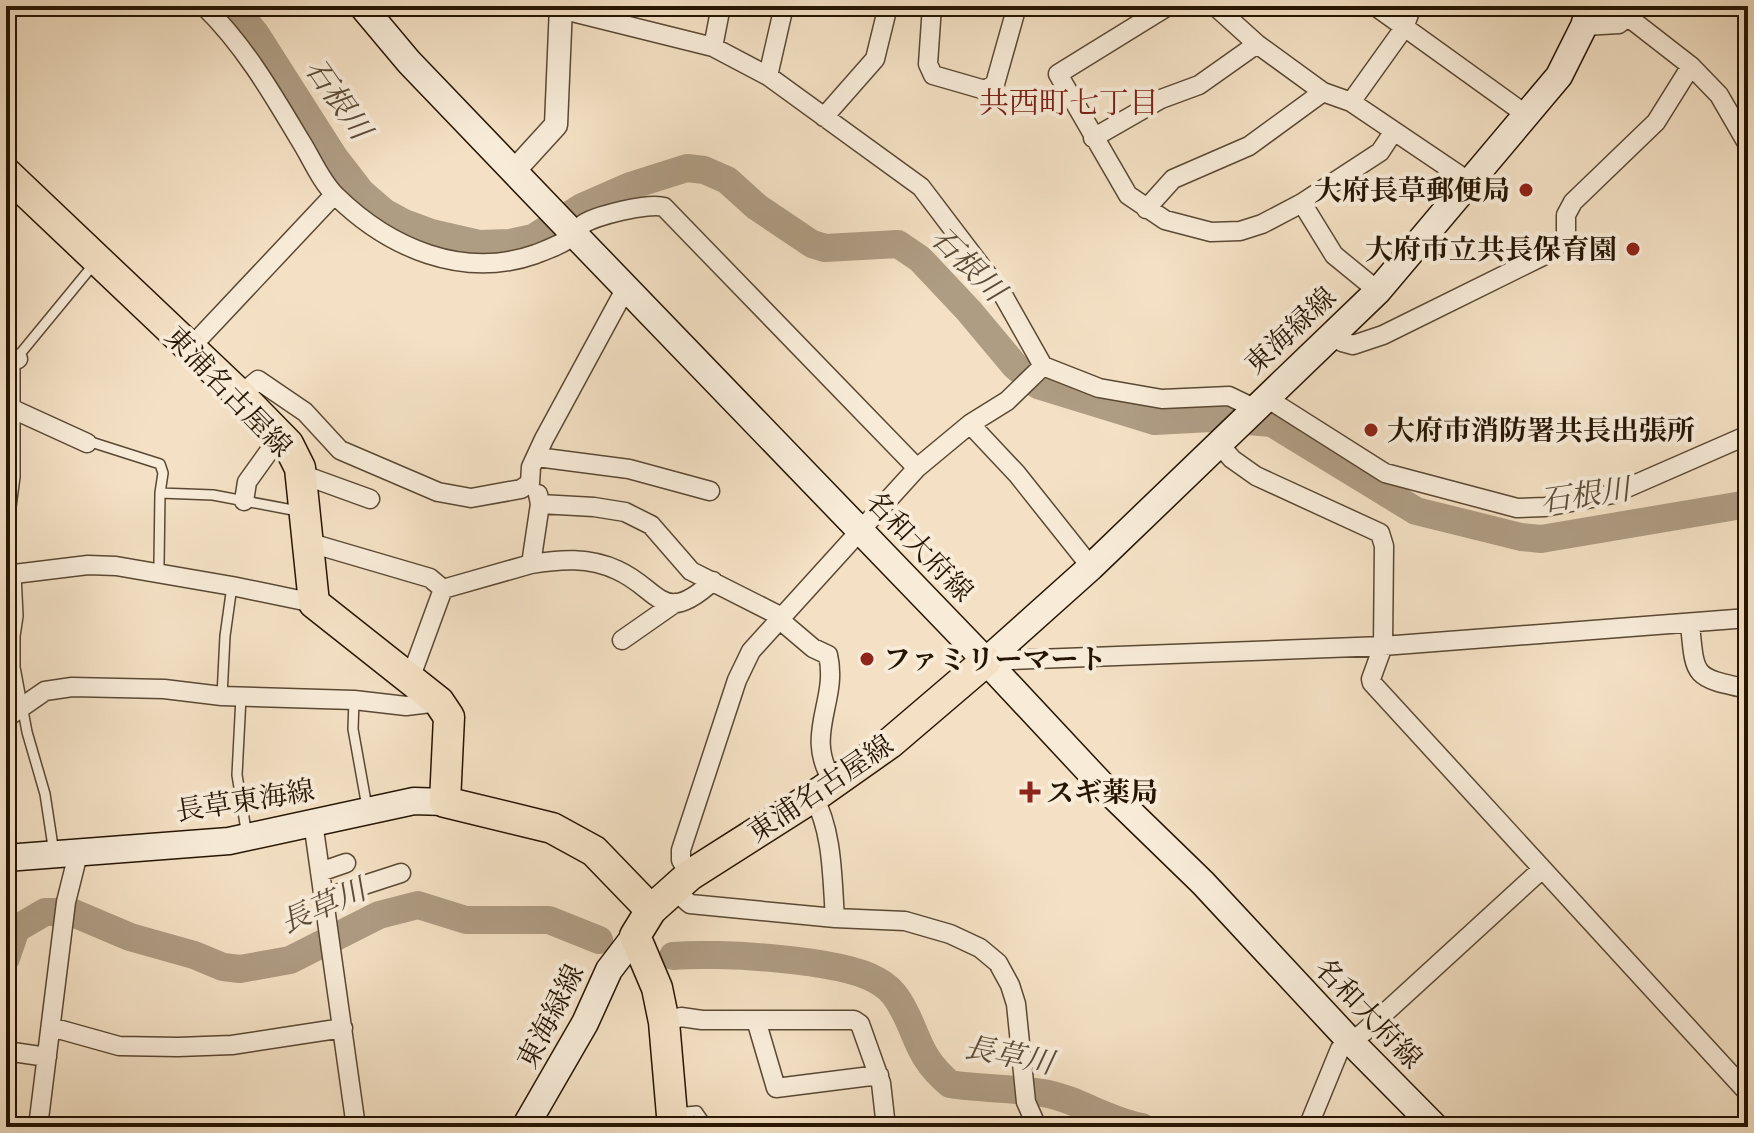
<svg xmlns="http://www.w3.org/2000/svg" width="1754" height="1133" font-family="'Old Standard TT','Noto Serif JP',serif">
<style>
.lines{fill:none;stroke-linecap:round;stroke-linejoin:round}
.river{stroke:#ae9c83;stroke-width:28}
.service-casing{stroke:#5a4833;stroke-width:12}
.minor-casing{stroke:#5a4833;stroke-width:21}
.tertiary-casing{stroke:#5a4833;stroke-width:25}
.secondary-casing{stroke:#261502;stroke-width:29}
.primary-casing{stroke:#261502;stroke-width:33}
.service{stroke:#f8ecd9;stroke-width:9}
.minor{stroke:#f8ecd9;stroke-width:18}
.tertiary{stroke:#f8ecd9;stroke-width:22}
.secondary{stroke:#f8ecd9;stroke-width:26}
.primary{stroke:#f4e1c5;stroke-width:30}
.poi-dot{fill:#8f2418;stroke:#f8ecd9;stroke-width:3}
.labels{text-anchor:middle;stroke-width:8;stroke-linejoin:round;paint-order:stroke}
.poi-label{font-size:28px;font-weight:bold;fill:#261502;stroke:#f8ecd9;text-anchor:start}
.street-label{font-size:28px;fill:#261502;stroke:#f8ecd9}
.water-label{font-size:30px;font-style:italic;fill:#5c4b36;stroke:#f8ecd9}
.neighbourhood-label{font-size:30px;fill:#7a1f14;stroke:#f8ecd9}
</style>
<rect width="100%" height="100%" fill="#f4e1c5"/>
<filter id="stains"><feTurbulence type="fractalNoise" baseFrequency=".0025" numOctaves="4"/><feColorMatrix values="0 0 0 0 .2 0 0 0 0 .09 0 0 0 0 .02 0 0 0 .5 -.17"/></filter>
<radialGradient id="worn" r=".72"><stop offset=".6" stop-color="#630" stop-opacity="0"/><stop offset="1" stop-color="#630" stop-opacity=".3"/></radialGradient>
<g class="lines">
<path class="river" d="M232 6 255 33 334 157 361 192 384 212 404 223 431 233 479 244 510 243 533 238 582 207 630 186 687 168 704 170 727 180 757 207 812 244 825 248 898 244 920 259 969 311 1015 366 1038 385 1155 421 1211 418 1272 423 1416 511 1521 537 1541 539 1748 504
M673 956C716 952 840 959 876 980 884 984 893 992 898 1000 919 1033 915 1055 950 1084 981 1089 1012 1088 1043 1093 1078 1099 1107 1121 1142 1127
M6 958 16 929 45 912H71L130 937 194 955 223 967 240 969 290 960 379 915 418 905 466 920H549L599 940"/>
<g class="service-casing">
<path id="service" d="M87 443 91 442 160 464 163 473 160 493
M6 544 15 477V365L20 354 94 264
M156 573 159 564 160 493 213 495 298 511
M16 574 18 616 15 636V667L27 732 45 794 54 853
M222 696 225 636 232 586
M241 697 237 775 247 836
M354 700 353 729 367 807
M675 1113 697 1111 708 1127"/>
</g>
<g class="minor-casing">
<path id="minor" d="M204 6C244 45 272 93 300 140 311 157 321 182 336 196 389 248 463 280 536 254 549 249 563 244 574 235 577 232 579 228 582 225 593 216 650 202 664 207L917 468
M548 6 713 47 768 76 921 187 1003 295 1043 366 1099 388 1162 399 1229 396 1254 408
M932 6 928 64 933 75 985 90 995 84 1017 6
M1168 6 1058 74 1128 195 1165 220 1211 232 1240 231 1262 224 1302 203 1380 152 1394 131
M1215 6 1257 44 1323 92 1351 102 1471 183
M1375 6 1528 116
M1628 17 1691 66 1719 95 1748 145
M1584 26 1619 24 1638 6
M713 47 721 6
M768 76 784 6
M1351 102 1404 28 1412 6
M824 117 875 59 888 6
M1093 138 1161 99 1199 85 1257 44
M1302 203 1334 255 1378 291
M1146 209 1173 179 1249 146 1323 92
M1333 334 1342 342 1353 345 1383 335 1545 255 1566 239V215L1573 202 1656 122 1691 66
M190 348 334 195
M6 356 18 359
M240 395 258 380 305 412 340 450 438 492 471 498 521 489 530 483
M1265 397 1385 473 1517 508 1545 507 1613 494 1748 435
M6 406 87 443
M970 424 1007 401 1043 366
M1219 444 1232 459 1256 476 1380 533 1384 546 1383 646 1371 679 1372 683 1748 1093
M537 457 629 469 710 491
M301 477 312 478 370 499
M530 483 531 467 544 439 627 286
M244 501 247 482 280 436
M540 504 594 507 625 512 651 525 691 571 782 617
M309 546 314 544 430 578 443 589
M531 564C561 559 589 557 617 570 660 589 662 628 713 581
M6 575 88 565 116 566 232 586 314 603
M780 620 813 648 828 655C839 702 802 735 834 783
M1690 624C1695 678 1693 677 1748 689
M622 640 675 603
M986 661 1383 646 1748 618
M410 679 443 589 531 564 540 504 538 494
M6 718 45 691 72 687 164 689 222 696 354 700 406 706 439 702
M813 796C833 831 832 878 835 918
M313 822 356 1127
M320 872 346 863
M690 875 681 860V850L737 680 751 651 917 468 970 424 1017 474 1091 567
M674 890 690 904 835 918 905 921 950 934 980 948 998 963 1010 985 1016 1004 1026 1102 1037 1127
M324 898 401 873
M756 1020 776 1088 879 1075
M664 1022 681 1017 702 1020H854L860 1024 881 1083 886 1127
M51 1027 119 1046 178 1047 232 1045 343 1028
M6 1051 47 1057
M38 1127 66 902 79 850
M1308 1127 1340 1049 1364 1032 1541 870"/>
</g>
<g class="tertiary-casing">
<path id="tertiary" d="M514 171 556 125 561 6"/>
</g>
<g class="secondary-casing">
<path id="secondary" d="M362 6 409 62 574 234 986 661 1101 784 1203 883 1351 1042 1435 1127
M986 661 1091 567 1378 291 1559 76 1584 26 1590 6
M6 858 229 841 414 801 445 802
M525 1127 585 1023 609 970 635 936"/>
</g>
<g class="primary-casing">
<path id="primary" d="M6 173 240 395 288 444 300 468 314 603 439 702 449 717 445 802 552 828 594 851 651 910
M673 1127 664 1022 657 988 635 936 651 910 690 875 822 791 890 743 986 661"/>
</g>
<use href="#service" class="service"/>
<use href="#minor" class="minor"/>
<use href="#tertiary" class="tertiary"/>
<use href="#secondary" class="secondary"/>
<use href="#primary" class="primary"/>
</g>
<g class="poi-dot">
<circle cx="1526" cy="190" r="8"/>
<circle cx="1633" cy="249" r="8"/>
<circle cx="1371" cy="430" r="8"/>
<circle cx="867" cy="659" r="8"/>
<path d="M1026 780h8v8h8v8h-8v8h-8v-8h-8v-8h8z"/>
</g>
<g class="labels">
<g class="poi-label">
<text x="1510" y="200" text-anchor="end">大府長草郵便局</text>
<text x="1617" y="259" text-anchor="end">大府市立共長保育園</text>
<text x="1387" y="440">大府市消防署共長出張所</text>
<text x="883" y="669">ファミリーマート</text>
<text x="1046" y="802">スギ薬局</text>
</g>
<g class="street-label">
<text transform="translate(1290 330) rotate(-43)" y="10">東海緑線</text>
<text transform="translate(229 391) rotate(46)" y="10">東浦名古屋線</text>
<text transform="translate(920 546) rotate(46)" y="10">名和大府線</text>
<text transform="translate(820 788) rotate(-34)" y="10">東浦名古屋線</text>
<text transform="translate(245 800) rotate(-9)" y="10">長草東海線</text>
<text transform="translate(1369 1013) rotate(46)" y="10">名和大府線</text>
<text transform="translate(550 1016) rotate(-63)" y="10">東海緑線</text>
</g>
<g class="water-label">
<text transform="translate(338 99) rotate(55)" y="10">石根川</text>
<text transform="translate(968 264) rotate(45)" y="10">石根川</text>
<text transform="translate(1585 495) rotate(-8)" y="10">石根川</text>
<text transform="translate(323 906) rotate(-24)" y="10">長草川</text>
<text transform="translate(1009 1055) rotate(11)" y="10">長草川</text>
</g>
<g class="neighbourhood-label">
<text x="1069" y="113">共西町七丁目</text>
</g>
</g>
<rect width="1754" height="1133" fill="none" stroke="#f4e1c5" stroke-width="32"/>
<rect x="8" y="8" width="1738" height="1117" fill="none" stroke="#261502" stroke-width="4"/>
<rect x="16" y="16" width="1722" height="1101" fill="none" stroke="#261502" stroke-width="2"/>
<rect width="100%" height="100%" filter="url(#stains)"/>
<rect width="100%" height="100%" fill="url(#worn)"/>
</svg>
